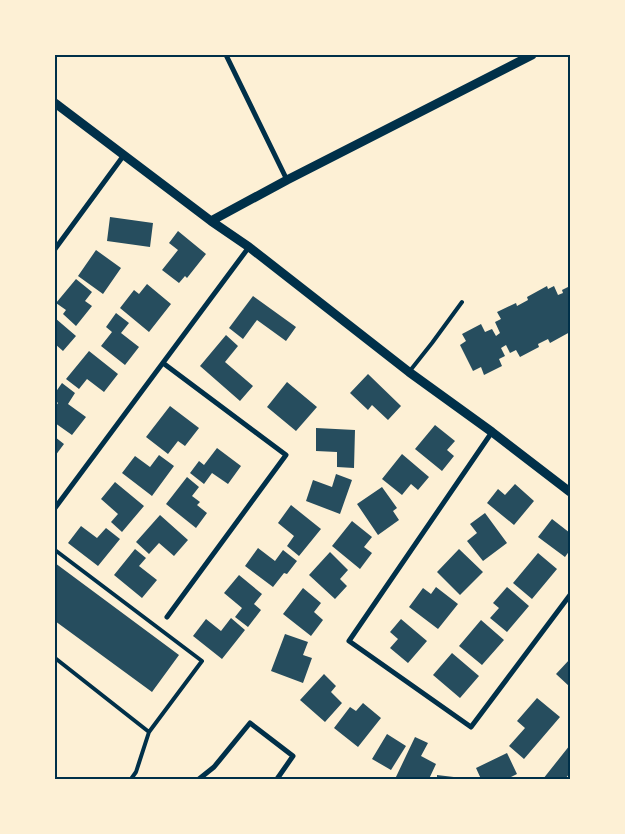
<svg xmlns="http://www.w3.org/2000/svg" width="625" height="834" font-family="Cabin,sans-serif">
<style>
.building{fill:#264d5e}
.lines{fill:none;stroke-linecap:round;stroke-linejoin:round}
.service{stroke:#003049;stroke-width:4}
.minor{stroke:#003049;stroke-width:5}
.tertiary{stroke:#003049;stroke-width:9}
.neatline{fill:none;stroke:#003049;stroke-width:2}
</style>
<rect width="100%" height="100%" fill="#fdf0d5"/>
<path class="building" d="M110 217 153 223 150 247 107 241Z
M178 231 206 254 187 278 185 276 179 283 162 270 178 250 169 243Z
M96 250 121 268 103 294 78 276Z
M76 279 92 292 85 301 92 306 76 326 63 314 66 310 56 303Z
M147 284 171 304 149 332 120 308 134 290 139 294Z
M547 286 548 289 554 286 558 295 563 293 562 290 570 286V332L550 343 548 339 538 344 539 347 520 357 516 350 510 353 506 345 501 348 505 356 499 359 502 366 484 375 481 367 473 371 460 345 466 341 462 334 481 324 485 332 492 329 496 336 500 333 495 322 501 319 497 312 516 303 517 306 528 300 527 297Z
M253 296 296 327 286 341 257 320 243 339 229 328Z
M116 313 129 323 121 333 139 347 125 365 101 346 112 332 106 327Z
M55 318 76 336 63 351 55 344Z
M226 335 238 346 225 362 253 386 240 401 200 366Z
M89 351 118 374 104 392 87 379 79 389 66 379Z
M368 374 401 406 388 420 372 405 368 410 350 393Z
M287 382 317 407 296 431 267 407Z
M62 383 75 393 68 404 86 417 72 435 55 423V407L58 403 55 400V393Z
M170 406 199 428 185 446 178 441 168 454 146 437Z
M435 425 455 441 447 450 454 456 442 471 415 449Z
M316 428 355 430 354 468 337 467V452L316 451Z
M55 437 64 444 55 456Z
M217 448 241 466 228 484 212 473 204 484 190 473 199 461 204 465Z
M402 454 429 477 418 490 411 484 402 495 382 479Z
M159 455 174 466 152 496 122 473 135 456 150 467Z
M336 474 352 480 340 514 306 501 313 480 332 487Z
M187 477 199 487 192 496 200 502 197 505 207 513 196 528 166 504Z
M115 482 144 506 122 532 111 522 118 514 101 499Z
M515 484 534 501 514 525 487 503 498 489 505 495Z
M382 487 397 508 393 511 399 520 378 535 357 504Z
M291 505 321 529 299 556 287 546 294 536 278 523Z
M485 513 507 543 483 561 467 541 477 533 470 524Z
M160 515 188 540 174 556 159 543 149 554 136 542Z
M552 519 570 533V550L565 557 538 537Z
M352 521 372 537 364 547 372 553 360 569 332 546Z
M81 526 97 538 106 528 120 539 98 566 68 543Z
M258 548 275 561 283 550 297 561 287 574 284 573 273 587 245 566Z
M135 549 146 558 139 566 157 580 142 598 114 575Z
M459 549 483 572 460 595 437 572Z
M330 552 348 570 340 579 347 586 335 599 309 575Z
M538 553 557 569 532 599 513 583Z
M55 563 179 655 152 692 55 621Z
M239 575 262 594 254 604 261 610 248 627 235 617 242 608 224 593Z
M436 587 458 604 438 629 409 607 423 588 431 594Z
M507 587 529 606 507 632 490 618 499 608 493 603Z
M303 588 321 603 314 612 323 620 311 636 283 614Z
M231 618 245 630 222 659 193 636 206 619 221 631Z
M401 619 427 641 408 663 390 648 398 639 390 632Z
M481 620 504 640 482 665 459 646Z
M285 634 308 642 303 655 312 658 303 683 271 671Z
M452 653 479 676 460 698 433 675Z
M570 659V687L556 674Z
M324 674 336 686 331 692 342 703 325 722 300 700Z
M537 698 560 717 524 759 509 746 525 728 517 721Z
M363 703 381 718 358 747 334 728 350 707 356 711Z
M387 734 406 746 391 770 372 759Z
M415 737 428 743 421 756 436 764 429 779H395Z
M570 745V773L565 779H543Z
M507 753 517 774 507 779H481L476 768Z
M437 775 462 778V779H437Z"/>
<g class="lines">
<path class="service" d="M409 372 432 343 462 302
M55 550 202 661 149 732 55 658
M131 779 136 772 149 732"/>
<path class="minor" d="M226 55 287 180
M55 249 124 155
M163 363 286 455 167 617
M492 432 349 641 471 727 570 595
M55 508 249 247
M199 779 214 767 250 723 293 756 277 779"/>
<path class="tertiary" d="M55 103 211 221 249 247 409 372 492 432 570 492
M211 221 287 180 532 55"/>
</g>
<rect width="625" height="834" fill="none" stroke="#fdf0d5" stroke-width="112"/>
<rect x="56" y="56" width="513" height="722" class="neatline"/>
</svg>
